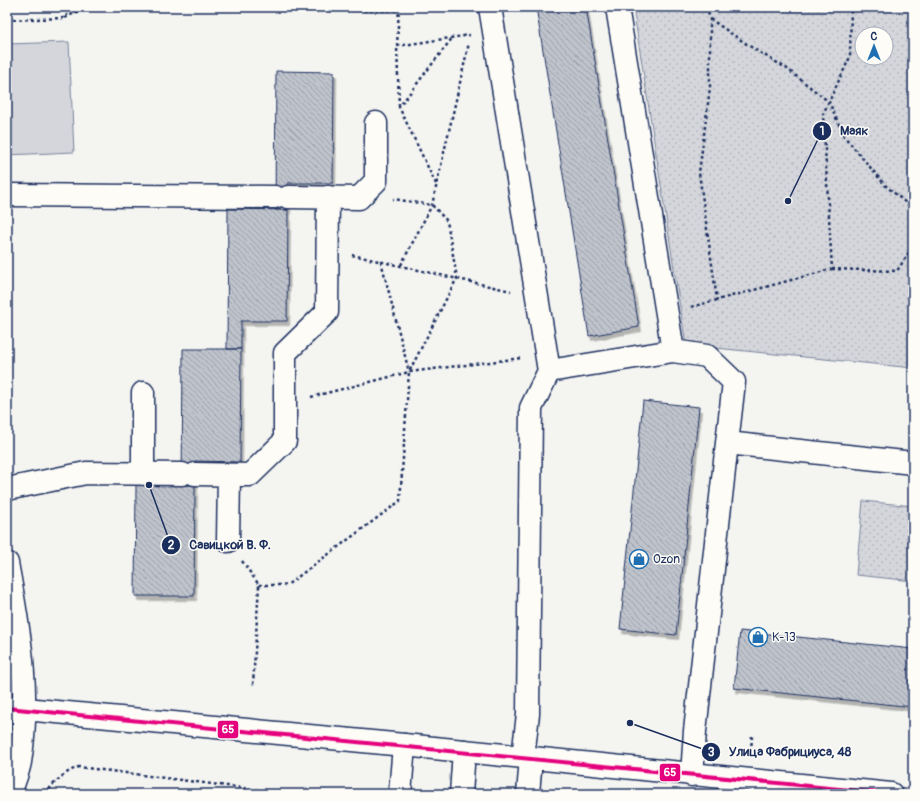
<svg xmlns="http://www.w3.org/2000/svg" width="920" height="801" font-family="Pangolin,sans-serif">
<style>
.park{fill:url(#park-dots);stroke:#78829c;fill-rule:evenodd}
.pitch{fill:#d4d6db;stroke:#78829c}
.building{fill:url(#building-back-hatch);stroke:#1b2f5e;filter:url(#shadow)}
.lines{fill:none;stroke-linecap:round;stroke-linejoin:round}
.minor-casing{stroke:#1b2f5e;stroke-width:25}
.major-casing{stroke:#1b2f5e;stroke-width:25}
.path{stroke:#1b2f5e;stroke-width:2.5;stroke-dasharray:3 3;stroke-linecap:butt}
.minor{stroke:#fdfcf7;stroke-width:22}
.major{stroke:#fdfcf7;stroke-width:22}
.bus-1-casing{stroke:#fdfcf7;stroke-width:7}
.bus-1{stroke:#e5007d;stroke-width:4}
.labels{text-anchor:middle;stroke-width:3;stroke-linejoin:round;paint-order:stroke}
.poi-label{font-size:12px;fill:#1b2f5e;stroke:#fdfcf7;text-anchor:start}
.leader{fill:none;stroke:#1b2f5e;stroke-width:1.5}
.callout-dot{fill:#1b2f5e;stroke:#fdfcf7;stroke-width:1.5}
.mark-label{font-size:12px;text-anchor:middle;font-weight:bold;fill:#fff}
.callout-label{font-size:13px;text-anchor:middle;font-weight:bold;fill:#1b2f5e;stroke:#fdfcf7;stroke-width:3;stroke-linejoin:round;paint-order:stroke}
.line-badge{stroke:#fdfcf7;stroke-width:1.5}
.badge-label{font-size:11px;text-anchor:middle;font-weight:bold;fill:#fff}
</style>
<defs>
<pattern id="park-dots" width="8" height="8" patternUnits="userSpaceOnUse"><rect width="8" height="8" fill="#d4d6db"/><path d="M2 2h.1M6 6h.1" fill="none" stroke="#b5b8be" stroke-width="1.8" stroke-linecap="round"/></pattern>
<pattern id="building-back-hatch" width="6" height="6" patternUnits="userSpaceOnUse"><rect width="6" height="6" fill="#bfc3cc"/><path d="M-1 5l2 2M0 0l6 6M5-1l2 2" fill="none" stroke="#9a9fa9"/></pattern>
<filter id="shadow"><feDropShadow dx="2.5" dy="4.5" stdDeviation="0" flood-color="#0004"/></filter>
</defs>
<rect width="100%" height="100%" fill="#f4f4f1"/>
<filter id="ink" filterUnits="userSpaceOnUse"><feTurbulence type="fractalNoise" baseFrequency=".025" numOctaves="2"/><feDisplacementMap in="SourceGraphic" scale="8" xChannelSelector="R" yChannelSelector="G"/><feConvolveMatrix kernelMatrix="1 2 1 2 8 2 1 2 1" color-interpolation-filters="sRGB"/></filter>
<g filter="url(#ink)">
<path class="park" d="M633 7H913V368L686 345ZM862 34H886V58H862Z
M863 501 913 506V581L856 575Z"/>
<path class="pitch" d="M69 42 74 152 7 155V44Z"/>
<path class="building" d="M536 7H586L639 327 589 336Z
M276 71 334 72 333 183H288V210H275Z
M228 209 288 210 287 321H241V349H227Z
M183 349H241L240 462 195 461V485H182Z
M643 401 699 407 676 635 620 629Z
M136 485H195L194 596H135Z
M740 631 913 649V707L734 688Z"/>
<g class="lines">
<g class="minor-casing">
<path id="minor" d="M490 7 549 371 673 351 707 356 734 382 727 443 913 463
M617 7 673 351
M7 195 275 197
M288 197 359 198 376 181V123
M143 474V393
M195 474 250 475 285 441V353L327 312 328 197
M7 489 86 473 182 474
M228 541 229 475
M7 708 25 709
M523 757 528 714 531 408 549 371
M692 775 695 731 727 443
M400 794 404 745
M461 794 464 751
M528 794 531 758"/>
</g>
<g class="major-casing">
<path id="major" d="M7 563C19 628 31 695 20 762 18 773 13 784 10 794
M25 709 404 745 891 794"/>
</g>
<path class="path" d="M305 7 312 11 399 10
M399 7 397 46 399 106
M706 7 710 18V88L699 173 717 300
M65 18 86 7
M710 19 754 49 786 68 829 102 844 136 885 185 913 209
M7 20 65 18 72 7
M397 46 470 35
M436 184 399 107 453 37
M352 255 511 291
M381 261 409 372
M401 265 432 205 469 43
M832 269 897 271 913 246
M691 307 832 269 823 114 850 57 851 7
M311 397 409 372 522 358
M242 561 259 585 253 685
M259 585H287L400 501 409 372 457 278 447 221 432 205 393 199
M751 751 752 736
M45 794C55 782 64 772 79 767L290 794"/>
<use href="#minor" class="minor"/>
<use href="#major" class="major"/>
<g class="bus-1-casing">
<path id="bus-1" d="M7 708 891 794"/>
</g>
<use href="#bus-1" class="bus-1"/>
</g>
</g>
<defs>
<g id="shop-ring" transform="scale(1)"><circle r="9.5" fill="#fdfcf7" stroke="#1f6fb2" stroke-width="1.5"/><path d="M-5-2.5h2.3a2.7 3.5 0 0 1 5.4 0H5L5.5 6h-11ZM-1.5-2.5h3a1.5 2.3 0 0 0-3 0Z" fill="#1f6fb2"/></g>
</defs>
<g fill-rule="evenodd">
<use href="#shop-ring" x="639" y="559"/>
<use href="#shop-ring" x="758" y="637"/>
</g>
<g class="labels">
<g class="poi-label">
<text x="653" y="563">Ozon</text>
<text x="772" y="641">K-13</text>
</g>
</g>
<path class="leader" d="M788 201L822 131M149 485L171 545M630 723L711 752"/>
<g class="callout-dot">
<circle cx="788" cy="201" r="4"/>
<circle cx="149" cy="485" r="4"/>
<circle cx="630" cy="723" r="4"/>
<circle cx="822" cy="131" r="10"/>
<circle cx="171" cy="545" r="10"/>
<circle cx="711" cy="752" r="10"/>
</g>
<g class="mark-label">
<text x="822" y="135">1</text>
<text x="171" y="549">2</text>
<text x="711" y="756">3</text>
</g>
<g class="callout-label">
<text x="854" y="135">Маяк</text>
<text x="230" y="549">Савицкой В. Ф.</text>
<text x="790" y="756">Улица Фабрициуса, 48</text>
</g>
<g class="line-badge">
<rect x="217" y="720" width="22" height="19" rx="4" fill="#e5007d"/>
<rect x="659" y="763" width="22" height="19" rx="4" fill="#e5007d"/>
</g>
<g class="badge-label">
<text x="228" y="733">65</text>
<text x="670" y="776">65</text>
</g>
<rect width="920" height="801" fill="none" stroke="#fdfcf7" stroke-width="24"/>
<rect x="12" y="12" width="896" height="777" fill="none" stroke="#1b2f5e" stroke-width="1.5" filter="url(#ink)"/>
<g transform="translate(874 46)"><circle r="19" fill="#fdfcf7" stroke="#a3aaba"/>
<path d="M0-3L7 15L0 10L-7 15Z" fill="#1f6fb2"/>
<text y="-6" font-size="11" font-weight="bold" text-anchor="middle" fill="#1b2f5e">С</text>
</g>
</svg>
